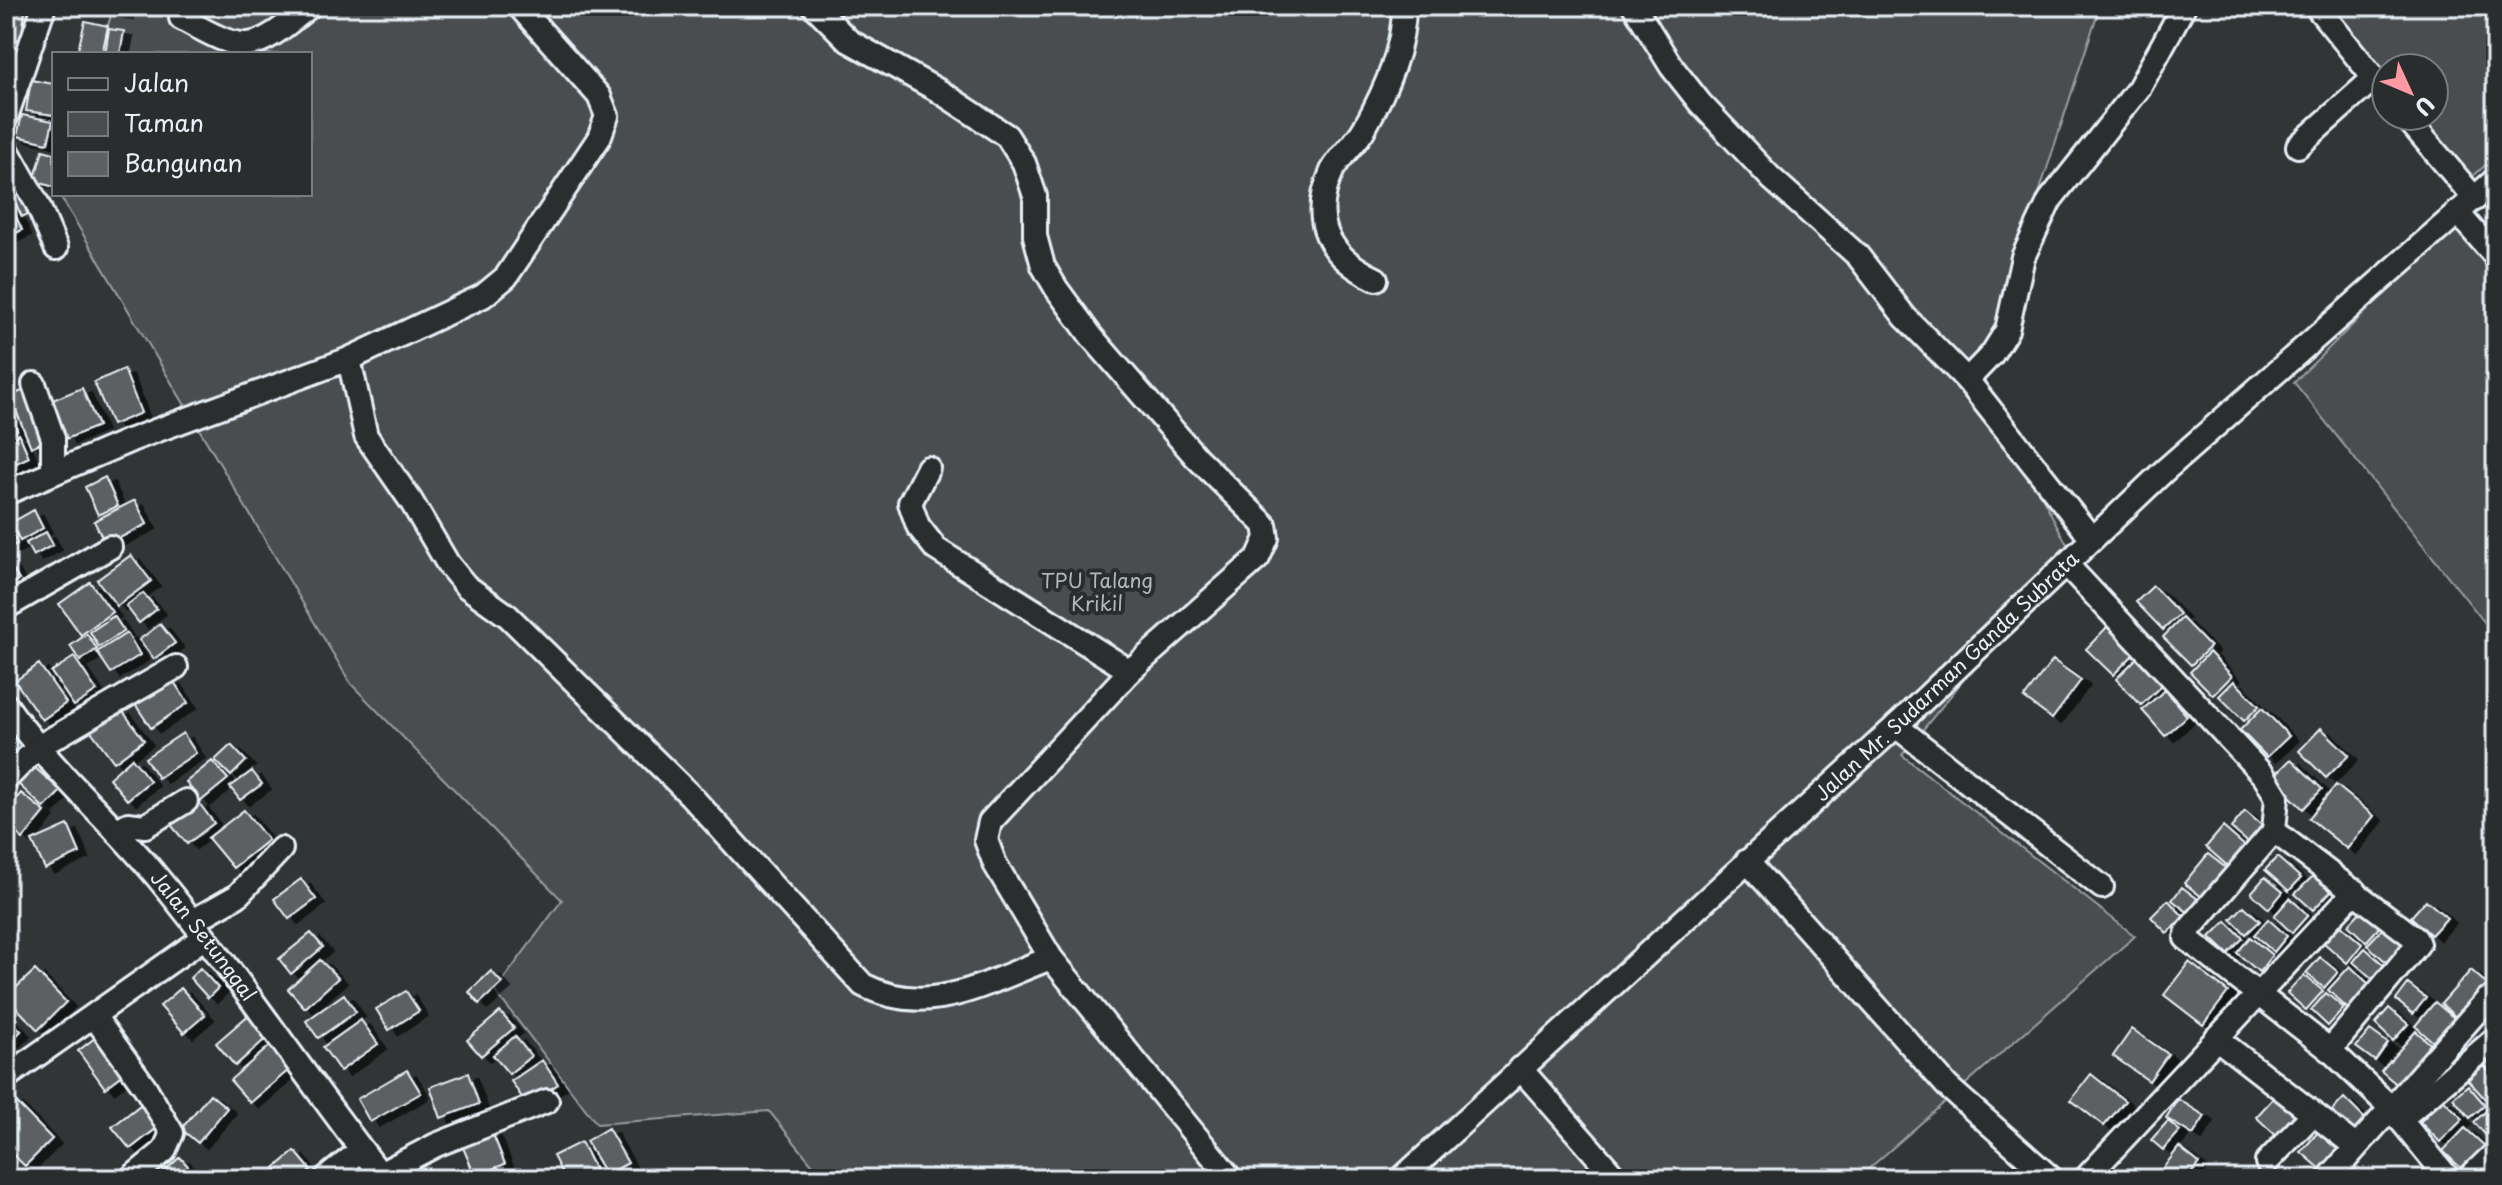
<svg xmlns="http://www.w3.org/2000/svg" width="2502" height="1185" font-family="'Playpen Sans',sans-serif">
<style>
.green{fill:#494d4f;stroke:#989fa4;stroke-width:2}
.building{fill:#5c6063;stroke:#e8f1f8;stroke-width:2;filter:url(#shadow)}
.lines{fill:none;stroke-linecap:round;stroke-linejoin:round}
.minor-casing{stroke:#e8f1f8;stroke-width:28}
.minor{stroke:#2a2d2e;stroke-width:22}
.labels{text-anchor:middle;stroke-width:8;stroke-linejoin:round;paint-order:stroke}
.park-label{font-size:20px;fill:#b0b8bd;stroke:#2a2d2e}
.street-label{font-size:20px;fill:#e8f1f8;stroke:#2a2d2e}
</style>
<defs>
<filter id="shadow"><feDropShadow dx="9" dy="5" stdDeviation="0" flood-color="#0009"/></filter>
</defs>
<rect width="100%" height="100%" fill="#323536"/>
<filter id="ink" filterUnits="userSpaceOnUse"><feTurbulence type="fractalNoise" baseFrequency=".0125" numOctaves="2"/><feDisplacementMap in="SourceGraphic" scale="16" xChannelSelector="R" yChannelSelector="G"/><feConvolveMatrix kernelMatrix="1 2 1 2 8 2 1 2 1" color-interpolation-filters="sRGB"/></filter>
<g filter="url(#ink)">
<path class="green" d="M114 6H2100L1979 377 2070 550 1902 755 2135 936 1857 1179H824L769 1111 597 1124 495 991 562 900 351 684 59 194H310V54H99Z
M2299 6H2496V156L2455 192 2392 116H2434V68H2386V109Z
M2463 217 2496 255V637L2294 382Z"/>
<path class="building" d="M88 6H125L124 14 88 9Z
M6 9 25 11 21 40 6 38Z
M85 21 108 26 102 54H77Z
M109 29 124 31 120 54H105Z
M31 80 54 84V115L26 111Z
M22 115 53 121 48 143 17 136Z
M43 150 54 153V187L34 181Z
M26 189 36 210 22 217 12 196Z
M6 194 22 230 6 238Z
M124 369 141 413 112 425 94 382Z
M29 388 50 439 31 447 10 396Z
M82 388 98 426 66 439 50 401Z
M9 409 17 430 6 435V410Z
M19 434 29 457 6 468V440Z
M105 477 118 506 98 515 85 487Z
M135 500 147 524 106 545 94 521Z
M34 510 43 528 20 541 11 523Z
M6 519 17 544 6 549Z
M46 532 53 545 33 556 26 543Z
M131 555 151 581 117 606 97 580Z
M6 558 19 580 6 588Z
M90 582 112 612 81 635 59 604Z
M2153 586 2180 614 2163 630 2136 602Z
M143 593 157 609 139 623 126 606Z
M114 616 124 631 99 647 90 632Z
M2182 618 2210 647 2191 665 2163 637Z
M160 624 175 643 154 659 139 640Z
M2109 625 2136 652 2113 675 2086 649Z
M127 633 140 655 111 673 97 652Z
M87 634 97 649 80 661 70 646Z
M2209 652 2232 676 2213 695 2190 672Z
M74 657 97 691 74 706 51 672Z
M2137 658 2163 684 2141 705 2116 679Z
M2053 660 2081 680 2052 719 2024 698Z
M39 664 66 703 42 720 15 681Z
M172 679 188 703 151 728 135 704Z
M2234 681 2259 706 2244 721 2219 696Z
M2165 690 2187 716 2165 736 2142 710Z
M2262 708 2289 736 2267 757 2240 730Z
M121 709 144 740 114 762 91 731Z
M2321 728 2349 755 2326 778 2299 751Z
M183 733 196 753 158 778 145 758Z
M231 745 246 761 231 776 215 760Z
M132 758 150 781 127 800 109 778Z
M2291 759 2322 789 2303 809 2272 778Z
M212 761 228 779 201 801 186 782Z
M33 766 61 791 44 808 17 783Z
M252 771 262 784 240 800 230 787Z
M2336 785 2374 816 2347 849 2309 818Z
M21 793 45 812 23 839 6 824V812Z
M199 803 214 823 187 844 171 825Z
M244 810 268 840 233 868 208 838Z
M2245 811 2265 828 2251 845 2231 828Z
M68 825 80 853 45 869 32 841Z
M2223 827 2247 848 2230 868 2206 847Z
M2208 854 2226 868 2202 897 2184 883Z
M2277 857 2301 878 2289 891 2265 870Z
M2314 875 2331 891 2313 910 2295 894Z
M2265 877 2283 892 2269 909 2251 893Z
M301 879 316 899 289 919 274 899Z
M2182 887 2199 900 2189 913 2172 900Z
M2290 898 2308 915 2292 933 2274 916Z
M2168 900 2184 917 2167 933 2151 917Z
M2426 900 2447 918 2431 935 2411 917Z
M2244 906 2260 921 2246 934 2231 919Z
M2363 909 2381 925 2366 942 2348 925Z
M2268 919 2287 936 2274 952 2254 935Z
M2226 921 2243 938 2228 954 2210 937Z
M2389 922 2413 944 2392 967 2367 945Z
M2340 925 2362 944 2347 963 2324 943Z
M311 933 323 947 291 974 279 959Z
M2250 937 2272 955 2259 972 2237 953Z
M2365 948 2386 967 2374 980 2353 962Z
M2320 957 2338 972 2324 988 2306 973Z
M320 960 338 978 305 1008 288 989Z
M2189 962 2228 992 2203 1025 2164 995Z
M2350 966 2375 990 2353 1014 2328 990Z
M200 968 218 988 208 998 190 978Z
M35 970 66 1002 38 1030 6 997Z
M2471 970 2488 985 2458 1019 2441 1004Z
M491 971 502 983 479 1004 469 992Z
M2304 975 2323 991 2306 1010 2287 993Z
M2408 984 2426 998 2413 1014 2396 1000Z
M181 988 205 1015 184 1033 160 1006Z
M406 991 419 1011 389 1030 376 1009Z
M2326 993 2344 1008 2328 1026 2311 1010Z
M344 994 356 1012 318 1038 306 1021Z
M2435 1002 2460 1023 2440 1048 2415 1026Z
M2389 1008 2408 1024 2393 1041 2375 1024Z
M252 1012 271 1034 235 1066 216 1043Z
M500 1012 514 1028 481 1056 467 1040Z
M6 1015 21 1031 6 1046Z
M361 1020 378 1044 340 1071 323 1047Z
M2132 1029 2168 1054 2149 1081 2113 1056Z
M2370 1030 2388 1043 2375 1061 2356 1047Z
M104 1031 132 1068 105 1088 78 1051Z
M2416 1031 2437 1050 2401 1088 2381 1071Z
M515 1036 531 1056 509 1074 493 1055Z
M270 1046 290 1069 250 1103 230 1080Z
M2496 1050V1077L2482 1063Z
M542 1060 558 1084 527 1105 511 1081Z
M2483 1066 2496 1080V1090L2486 1100 2468 1080Z
M407 1070 421 1093 370 1122 357 1099Z
M468 1073 479 1104 441 1118 430 1087Z
M2091 1074 2125 1101 2104 1126 2071 1100Z
M2468 1085 2485 1105 2470 1118 2453 1098Z
M2278 1093 2303 1117 2281 1140 2256 1117Z
M210 1094 227 1108 198 1143 181 1129Z
M2344 1098 2366 1120 2353 1133 2331 1112Z
M2178 1099 2205 1116 2193 1135 2166 1118Z
M2443 1099 2463 1119 2440 1142 2420 1122Z
M14 1100 52 1139 25 1166 6 1148V1107Z
M144 1102 162 1124 130 1149 112 1127Z
M2496 1102V1135L2490 1140 2474 1122Z
M2168 1121 2180 1131 2163 1150 2151 1140Z
M608 1128 628 1163 606 1175 586 1141Z
M2465 1128 2488 1149 2466 1173 2443 1151Z
M492 1132 505 1164 475 1176 462 1145Z
M2318 1132 2340 1152 2323 1171 2301 1152Z
M581 1142 598 1176 565 1179 553 1156Z
M2179 1147 2199 1163 2187 1179H2163L2158 1175Z
M295 1151 311 1170 301 1179H284L275 1168Z
M180 1157 199 1179H156Z"/>
<g class="lines">
<g class="minor-casing">
<g id="minor">
<path d="M814 6 849 41 939 91 1007 136 1024 163 1035 196V236L1043 266 1056 288 1091 336 1196 457 1265 525 1267 538 1258 558 1130 671 990 822 986 840 995 864 1051 958 1231 1179"/>
<path d="M1634 6 1671 66 1700 103 1771 178 1858 256 1905 317 1967 380 2092 539"/>
<path d="M2316 6 2386 93"/>
<path d="M181 18C248 55 251 54 310 6"/>
<path d="M2405 116 2475 199"/>
<path d="M6 117 44 6"/>
<path d="M2298 146 2373 79"/>
<path d="M6 148 37 203 56 248"/>
<path d="M2457 212 2496 257"/>
<path d="M1376 279C1329 257 1309 222 1332 171 1340 155 1357 143 1365 127 1386 89 1404 49 1404 6"/>
<path d="M349 359 366 436 411 501 448 564 466 586 508 616 691 796 863 985C930 1019 986 982 1051 958"/>
<path d="M1967 380 1992 354 2007 330 2023 257 2050 200 2139 88 2184 6"/>
<path d="M34 384 53 438V473"/>
<path d="M928 468 910 503 918 526 936 549 1130 671"/>
<path d="M6 493 131 440 349 359 483 296 506 277 599 138 607 116 599 96 519 6"/>
<path d="M2067 565 2264 776 2277 797 2274 831 2187 932 2186 938 2330 1050 2389 1106 2449 1179"/>
<path d="M6 607 110 547"/>
<path id="s1" d="M6 705C50 769 110 819 158 878 238 975 307 1080 384 1179"/>
<path d="M1896 726 2102 887"/>
<path d="M6 779 38 747 176 667"/>
<path d="M116 831 128 824 145 826 186 801"/>
<path d="M2274 831 2416 939 2418 944 2330 1050"/>
<path d="M1747 861 1948 1087 2052 1179"/>
<path d="M193 921 237 896 281 849"/>
<path d="M94 1016 145 1087 172 1133 164 1151 130 1179"/>
<path d="M2216 1038 2355 1146"/>
<path d="M1520 1068 1617 1179"/>
<path d="M6 1077 205 937"/>
<path d="M2400 1120 2496 1038"/>
<path d="M2267 1162 2312 1115"/>
<path d="M380 1174 436 1145 547 1101"/>
<path d="M325 1179 361 1150"/>
<path id="s2" d="M1401 1179 1896 726 2164 471 2496 179"/>
<path d="M2085 1179 2355 891"/>
<path d="M2328 1179 2487 1000"/>
<path d="M2468 1179 2496 1152"/>
</g>
</g>
<use href="#minor" class="minor"/>
</g>
</g>
<g class="labels">
<g class="park-label">
<text x="1097" y="588">TPU Talang<tspan x="1097" dy="23">Krikil</tspan></text>
</g>
<g class="street-label">
<text dy="7" stroke="none"><textPath href="#s2" startOffset="742">Jalan Mr. Sudarman Ganda Subrata</textPath></text>
<text dy="7" stroke="none"><textPath href="#s1" startOffset="304">Jalan Setunggal</textPath></text>
</g>
</g>
<rect width="2502" height="1185" fill="none" stroke="#2a2d2e" stroke-width="32"/>
<rect x="16" y="16" width="2470" height="1153" fill="none" stroke="#e8f1f8" stroke-width="3" filter="url(#ink)"/>
<rect x="52" y="52" width="260" height="144" fill="#2a2d2e" stroke="#767b7f" stroke-width="2"/>
<rect x="68" y="78" width="40" height="12" fill="#2a2d2e" stroke="#767b7f" stroke-width="2"/>
<text x="124" y="92" font-size="24" fill="#e8f1f8">Jalan</text>
<rect x="68" y="112" width="40" height="24" fill="#494d4f" stroke="#767b7f" stroke-width="2"/>
<text x="124" y="132" font-size="24" fill="#e8f1f8">Taman</text>
<rect x="68" y="152" width="40" height="24" fill="#5c6063" stroke="#767b7f" stroke-width="2"/>
<text x="124" y="172" font-size="24" fill="#e8f1f8">Bangunan</text>
<g transform="translate(2410 92) rotate(134)"><circle r="38" fill="#2a2d2e" stroke="#767b7f" stroke-width="2"/>
<path d="M0-6L14 30L0 20L-14 30Z" fill="#ff9aa2"/>
<text y="-12" font-size="22" font-weight="bold" text-anchor="middle" fill="#e8f1f8">U</text>
</g>
</svg>
